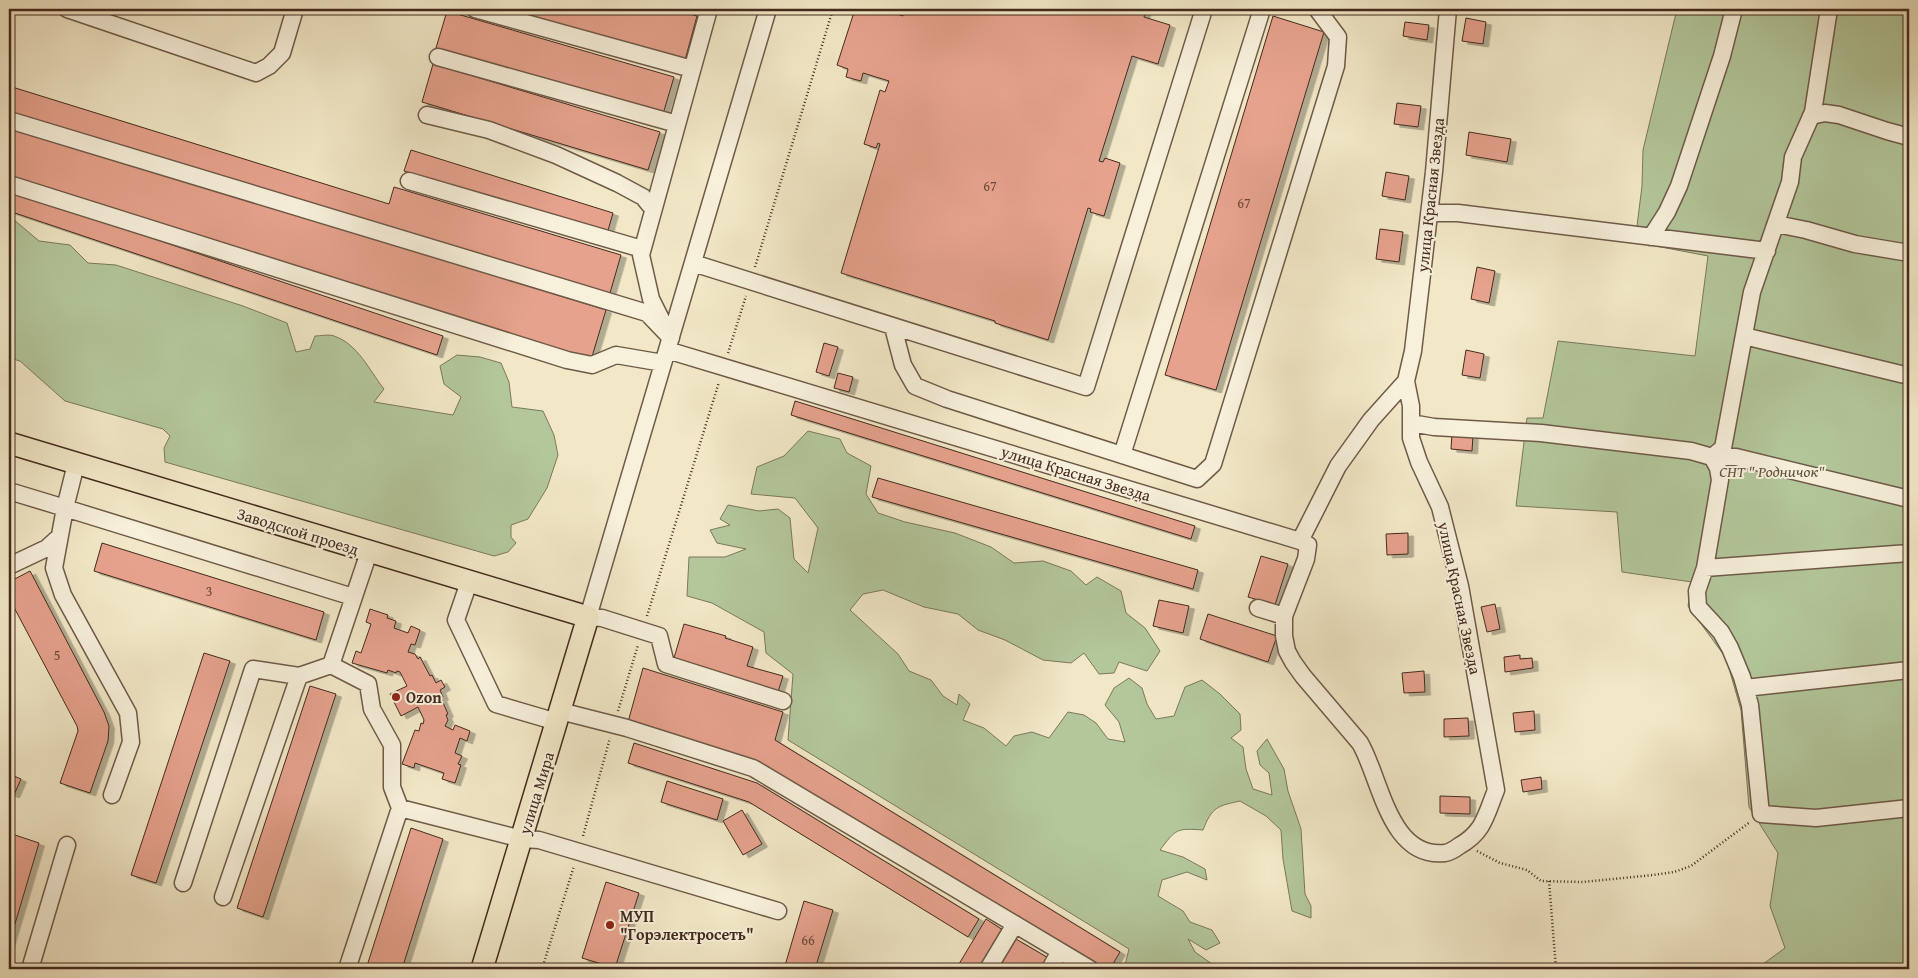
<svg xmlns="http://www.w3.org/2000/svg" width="1918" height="978" font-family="'Gentium Book Plus',serif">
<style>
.green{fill:#b3c79b;stroke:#7b785c}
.building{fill:#e6a28d;stroke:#432a1d;filter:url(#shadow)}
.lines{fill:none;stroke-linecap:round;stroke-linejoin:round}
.minor-casing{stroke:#6f5a48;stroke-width:19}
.major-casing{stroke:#432a1d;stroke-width:24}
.path{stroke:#432a1d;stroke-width:2.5;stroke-dasharray:1 2.5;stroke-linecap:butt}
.minor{stroke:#f7f0db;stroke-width:16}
.major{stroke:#f2e8c7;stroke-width:21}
.poi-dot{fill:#8f2418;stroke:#f7f0db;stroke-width:2}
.labels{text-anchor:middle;stroke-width:4;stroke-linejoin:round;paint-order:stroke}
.number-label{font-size:14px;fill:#6c4839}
.street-label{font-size:16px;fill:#432a1d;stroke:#f7f0db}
.park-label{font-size:16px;font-style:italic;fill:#5f513c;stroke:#f7f0db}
.poi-label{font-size:16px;font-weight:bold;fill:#432a1d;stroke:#f7f0db;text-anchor:start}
</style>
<defs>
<filter id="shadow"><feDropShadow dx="5.5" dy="3" stdDeviation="0" flood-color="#0004"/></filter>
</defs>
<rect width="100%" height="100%" fill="#f2e8c7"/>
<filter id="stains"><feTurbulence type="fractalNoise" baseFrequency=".004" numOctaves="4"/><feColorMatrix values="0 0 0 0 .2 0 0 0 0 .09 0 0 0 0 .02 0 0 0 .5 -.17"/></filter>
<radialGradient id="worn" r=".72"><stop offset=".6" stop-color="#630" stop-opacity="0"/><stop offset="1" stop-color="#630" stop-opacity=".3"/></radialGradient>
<path class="green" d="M1677 9H1909V969H1744L1759 967 1785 948 1770 906 1778 853 1749 807 1741 710 1726 658 1688 606 1692 582 1622 572 1617 512 1516 506 1527 418H1543L1558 341 1695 356 1708 256 1635 242 1642 186 1643 150Z
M9 219H13L39 241 70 245 88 263 116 265 243 306 287 323 296 352 310 349 315 336C320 336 329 334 334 336 358 344 369 370 384 389L374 402 453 415 461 397 444 384 440 366 457 355 480 357 501 363 509 382 512 407 543 411 554 435 558 455 547 488 528 519 511 525V537L516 543 508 552 494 556 165 462 164 448 170 436 163 429 65 401 20 361 9 358Z
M808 431 840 439 847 453 871 466 866 494 878 513 905 522 955 533 991 547 1014 563 1043 561 1071 571 1086 585 1097 577 1121 591 1126 613 1145 628 1160 651 1147 671 1119 662 1114 673 1099 674 1084 653 1071 663 1043 660 1005 640 978 630 958 614 924 607 883 590 863 594 850 610 898 654 909 671 931 680 943 696 957 705 959 694 970 704 963 720 984 728 1006 746 1014 736 1032 732 1049 738 1068 712 1084 715 1096 723 1108 739 1125 742 1119 722 1105 705 1114 688 1129 678 1142 688 1147 704 1156 719 1174 716 1185 687 1202 680 1220 694 1240 714 1241 730 1231 738 1243 747 1246 769 1253 789 1272 795 1269 773 1260 765 1257 751 1267 739 1284 769 1288 791 1301 829 1305 894 1311 906V918L1292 911 1283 859 1281 830 1266 816 1240 801C1217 806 1212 807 1203 830 1176 828 1176 829 1160 850L1183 857 1205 869 1207 880 1187 872 1162 880 1158 896 1183 911 1190 922 1212 930 1220 943 1206 950 1188 939 1195 952 1219 969H1124L1129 949 788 740 793 674 766 653 764 632 712 603 687 596 689 557H725L746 549 717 543 710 530 730 525 720 519 728 505 759 511 778 509 790 518 794 559 808 573 818 528 795 498 751 494 757 467 784 456Z"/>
<path class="building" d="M508 9H671L697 16 685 60Z
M855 9H883L903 16 905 9H1146L1144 17 1170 25 1158 64 1132 56 1099 161 1103 162 1105 158 1120 163 1104 216 1090 212 1091 209 1088 208 1048 340 995 323V321L841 273 880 144 878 143 876 148 864 144 880 90 885 92 889 81 863 73 861 81 846 77 848 69 837 65Z
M447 11 674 77 663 114 436 48Z
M1273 16 1324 32 1216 390 1165 375Z
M1466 18 1486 22 1483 44 1462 41Z
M1405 22 1429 25 1427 40 1403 36Z
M433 64 660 132 648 170 422 102Z
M9 86 389 204 394 187 621 255 610 293 9 115Z
M1397 103 1421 106 1418 127 1394 124Z
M9 126 606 310 591 360 9 178Z
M1469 132 1511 139 1507 162 1466 155Z
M411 150 613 213 607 234 404 171Z
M1386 172 1409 176 1405 200 1382 196Z
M9 190 443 336 437 355 9 211Z
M1380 229 1403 232 1399 262 1376 259Z
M1477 267 1495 271 1489 303 1471 299Z
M824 343 838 347 829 376 816 372Z
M1466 350 1484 354 1480 378 1462 375Z
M838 373 853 377 849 392 834 388Z
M795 401 1195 526 1191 539 791 415Z
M1452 433 1473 435 1472 451 1451 449Z
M878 478 1198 570 1193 589 872 497Z
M1408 533V554L1387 555 1386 534Z
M102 543 324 612 316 640 94 571Z
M1261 556 1288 564 1275 605 1248 597Z
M30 571 104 712 109 726 108 741 90 793 60 783 78 731 77 726 9 598V582Z
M1159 600 1189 606 1183 633 1153 626Z
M1495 604 1500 629 1487 632 1481 607Z
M370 609 388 615 387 618 396 621 394 628 408 633 411 626 420 630 415 645 411 644 408 652 415 654 418 659 420 657 430 676 432 675 436 683 441 680 445 687 440 690 443 697 441 698 448 714 446 715 448 720 445 726 453 730 455 725 470 731 467 741 460 738 455 753 462 756 458 764 461 765 455 783 442 779 444 773 415 763 414 768 402 764 415 730 419 731 421 723 423 724 424 720 418 707 401 716 390 694 407 686 400 672 397 671 396 673 388 670 387 673 352 663 356 651 361 653 371 624 366 622Z
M1208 614 1277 636 1268 662 1200 639Z
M684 624 726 636 725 638 753 647 747 666 783 676 777 695 679 666 681 660 674 658Z
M204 653 230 661 156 883 131 875Z
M1520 655V659L1532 658 1533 668 1505 672 1504 657Z
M643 668 783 712 775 740 1120 952 1110 969H1099L765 765 628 722Z
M1424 671 1425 692 1404 693 1402 673Z
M310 686 336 694 263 917 237 908Z
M1534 711 1535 730 1515 732 1513 713Z
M1468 718 1469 736 1444 737V719Z
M634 743 757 783 979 919 968 937 749 802 628 763Z
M9 774 21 779 14 795 9 793Z
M1541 777 1542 789 1523 792 1521 780Z
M667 781 723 799 717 820 661 802Z
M1440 796 1470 797V814L1440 813Z
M742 810 762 844 743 855 723 821Z
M411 828 443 839 402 969H366Z
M12 834 39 843 9 944V845Z
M606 882 639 893 615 968 582 958Z
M804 901 833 910 815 969H784Z
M986 919 1006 932 984 969H956Z
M1016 939 1050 959 1044 969H998Z"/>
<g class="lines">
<g class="minor-casing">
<path id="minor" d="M67 9 256 73 269 66 282 53 295 9
M475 9 692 69
M768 9 588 617 602 618 659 636 666 664 783 701
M438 57 677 124
M427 115 489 130 556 155 617 183 643 197 653 209
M1811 116 1825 113 1839 115 1887 131 1909 137
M9 120 647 313 671 338
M409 181 642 249
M9 184 567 360 592 365 616 355 663 363
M1429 213H1458L1767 251
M1776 224 1806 230 1855 244 1909 253
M1651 237 1667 212 1679 186 1722 56 1734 9
M693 263 1086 387 1204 9
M663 323 651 299 641 255 709 9
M893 327 903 365 915 386 947 399 1197 479 1213 464 1336 66 1338 37 1317 9
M1744 336 1909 376
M667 350 1300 541 1338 466 1371 420 1406 381 1413 351 1434 172 1448 9
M1411 423 1434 427 1541 433 1691 451 1712 457 1718 468 1720 480 1705 568 1697 591 1698 607 1721 632 1730 648 1742 677 1750 705 1761 814 1816 818 1909 808
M1122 455 1262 9
M1712 457 1723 448 1752 292 1790 182 1793 157 1813 112 1829 9
M1712 457H1736L1909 499
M9 491 65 508 76 464
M9 566 47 548 59 537
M1705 568 1909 553
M469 582 456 620 496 704 557 722
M1258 608 1284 616 1306 559 1308 545 1300 541
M1284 616V636L1287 651 1293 662 1303 676 1360 743C1381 779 1389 859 1445 853 1451 852 1455 849 1459 846 1484 832 1486 815 1496 790L1460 586 1440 507 1419 462 1411 438V406L1406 381
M331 665 368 684 372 709 392 745V787L400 808
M1745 688 1909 670
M560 711 627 728 753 768 1090 969
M112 795 131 742 128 713 63 595 54 568 65 508 353 597
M183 883 253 669 299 676 331 665 369 552
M223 897 299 676
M30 969 67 845
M347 969 400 808 522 839 539 840 778 911
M988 969 1015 924
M1050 969 1060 951"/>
</g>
<g class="major-casing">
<path id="major" d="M9 443 588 617 482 969"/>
</g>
<path class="path" d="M755 267 833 9
M728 353 746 296
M647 616 719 382
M618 711 638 645
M583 836 610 738
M1477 851 1500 863 1527 870 1541 881 1583 882 1653 875 1674 872 1691 866 1750 822
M1549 881 1556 969
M542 969 574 866"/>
<use href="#minor" class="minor"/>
<use href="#major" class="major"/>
</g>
<g class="poi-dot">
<circle cx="396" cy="697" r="5"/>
<circle cx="610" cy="925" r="5"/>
</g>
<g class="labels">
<g class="number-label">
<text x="990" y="191">67</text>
<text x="1244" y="208">67</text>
<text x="209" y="596">3</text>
<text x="57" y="660">5</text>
<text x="808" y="945">66</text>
</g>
<g class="street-label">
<text transform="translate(1430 195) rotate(-84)" y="6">улица Красная Звезда</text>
<text transform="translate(1076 473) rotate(17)" y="6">улица Красная Звезда</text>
<text transform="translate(298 531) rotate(17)" y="6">Заводской проезд</text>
<text transform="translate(1460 598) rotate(78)" y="6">улица Красная Звезда</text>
<text transform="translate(536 793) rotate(-73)" y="6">улица Мира</text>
</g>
<g class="park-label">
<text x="1772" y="477">СНТ " Родничок"</text>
</g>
<g class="poi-label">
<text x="406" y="703">Ozon</text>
<text x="620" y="922">МУП<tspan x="620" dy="18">"Горэлектросеть"</tspan></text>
</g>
</g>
<rect width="1918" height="978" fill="none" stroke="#f2e8c7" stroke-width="30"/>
<rect x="10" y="10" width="1898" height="958" fill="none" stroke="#432a1d" stroke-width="2.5"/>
<rect x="15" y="15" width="1888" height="948" fill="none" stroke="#432a1d"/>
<rect width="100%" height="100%" filter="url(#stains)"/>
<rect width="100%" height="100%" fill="url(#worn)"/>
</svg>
